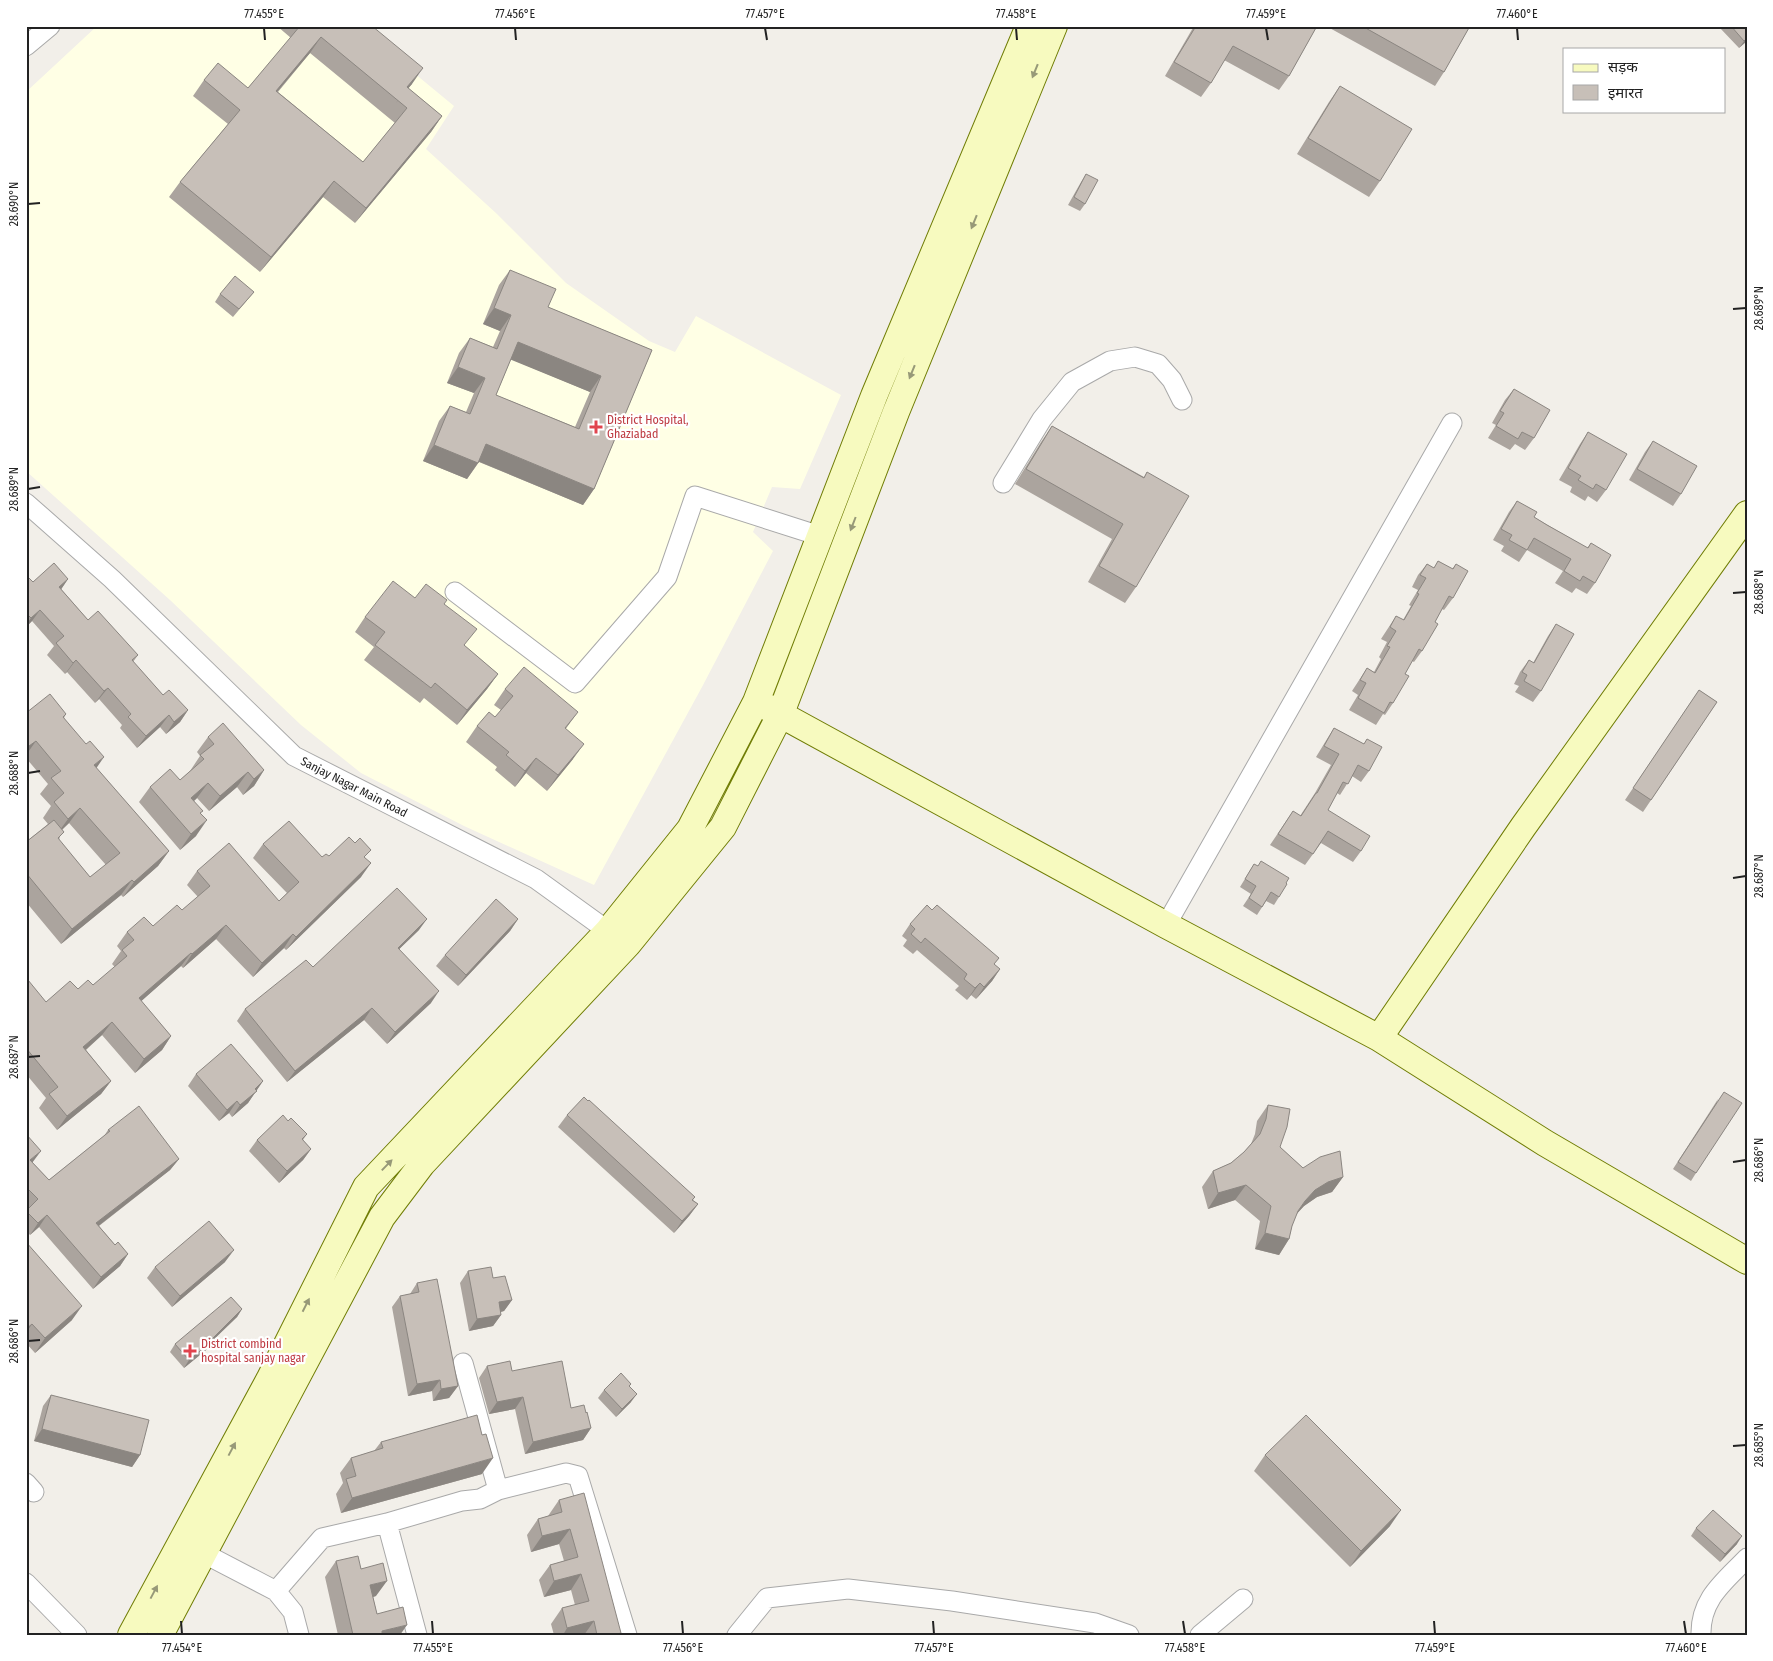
<svg xmlns="http://www.w3.org/2000/svg" width="1773" height="1661" font-family="'Fira Sans Condensed','Noto Sans Devanagari',sans-serif">
<style>
.education{fill:#ffffe5}
.lines{fill:none;stroke-linecap:round;stroke-linejoin:round}
.street-casing{stroke:#a9a9a9;stroke-width:21}
.secondary-casing{stroke:#707d05;stroke-width:28}
.street{stroke:#fff;stroke-width:19}
.secondary{stroke:#f7fabf;stroke-width:26}
.wall{fill:#aba49e;fill-rule:evenodd}
.shaded-wall{fill:#8b8681}
.building{fill:#c7bfb8;stroke:#8b8681;fill-rule:evenodd}
.oneway{fill:#979978}
.ticks{fill:none;stroke:#222;stroke-width:2}
.health-dot{fill:#e0444e;stroke:#fff;stroke-width:2}
.labels{text-anchor:middle;stroke-width:4.5;stroke-linejoin:round;paint-order:stroke}
.health-label{font-size:12px;fill:#be3a42;stroke:#fff;text-anchor:start}
.street-label{font-size:12px;fill:#222;stroke:#fff}
.neatline{fill:none;stroke:#222;stroke-width:2}
.ticks-label{font-size:12px;text-anchor:middle;fill:#222}
</style>
<rect width="100%" height="100%" fill="#f2efe9"/>
<path class="education" d="M97 26H357L454 106 426 149 497 214 566 283 649 341 675 352 696 316 841 395 800 489 772 487 753 532 773 551 702 687 594 885 464 826 361 773 301 725 170 600 26 471V92Z"/>
<g class="lines">
<g class="street-casing">
<path id="street" d="M26 46 50 26
M1003 483 1042 419 1072 382 1110 361 1135 357 1158 364 1172 380 1182 400
M26 503 112 579 294 756 536 879 608 931 616 941
M455 592 575 683 667 577 695 496 820 536
M1166 925 1452 423
M463 1363 498 1490
M26 1483 34 1492
M387 1523 417 1635
M203 1553 276 1591 293 1612 299 1635
M26 1583 77 1635
M276 1591 322 1538 387 1523 462 1501 480 1499 498 1490 566 1473 578 1476 627 1635
M737 1635 767 1598 848 1589 952 1601 1095 1623 1129 1635
M1200 1635 1243 1599
M1701 1635C1700 1599 1724 1582 1747 1558"/>
</g>
<g class="secondary-casing">
<path id="secondary" d="M767 707 1166 925 1379 1038 1545 1143 1747 1261
M1379 1038 1523 827 1747 514
M131 1635 269 1380 366 1187 608 931 690 829 756 702 874 396 1029 26
M160 1635 382 1217 422 1164 628 944 723 827 781 713 896 412 1054 26"/>
</g>
<use href="#street" class="street"/>
<use href="#secondary" class="secondary"/>
</g>
<path class="wall" d="M277 26H372L412 84 408 88 442 116 431 132 355 223 323 197 260 272 169 197 180 182 228 124 193 96 204 80 248 88 291 38ZM310 53 395 123 363 162 278 92Z
M1194 26H1317L1289 76 1279 90 1224 60 1211 83 1201 97 1165 76Z
M1326 26H1470L1444 72 1435 86Z
M1721 26H1747V41L1739 48 1720 28Z
M1340 86 1380 181 1369 197 1297 154 1329 102Z
M1086 174 1085 204 1080 211 1068 205 1081 182Z
M510 270 548 307 652 350 594 489 583 505 479 462 467 479 423 461 439 421 450 406 466 412 474 393 447 383 459 353 470 338 493 347 500 331 483 324 499 285ZM511 359 590 392 575 427 496 395Z
M254 292 233 317 215 302 220 294Z
M1514 389 1534 438 1525 450 1515 444 1510 450 1488 438 1496 425 1492 423 1505 400Z
M1052 426 1144 477 1147 472 1136 587 1125 603 1088 582 1112 539 1015 484 1041 442Z
M1588 432 1606 490 1597 502 1588 496 1585 501 1570 492 1572 487 1559 480 1580 444Z
M1653 441 1681 494 1673 506 1629 480 1645 452Z
M1517 501 1534 517 1587 548 1591 543 1595 583 1587 594 1576 588 1572 593 1555 583 1563 571 1527 550 1519 562 1501 551 1504 546 1493 540 1509 512Z
M1438 561 1452 569 1456 564 1453 598 1444 610 1442 609 1435 622 1422 651 1414 662 1412 661 1405 674 1393 703 1385 715 1383 714 1376 725 1349 710 1358 695 1352 691 1367 668 1374 672 1381 659 1379 657 1387 642 1381 639 1396 616 1403 620 1411 606 1409 605 1418 590 1412 587 1418 575 1427 564 1434 568Z
M26 575 33 582 68 579 61 589 88 620 138 655 133 662 163 695 188 710 180 722 166 734 160 727 137 748 120 728 122 725 99 699 95 703 67 672 65 674 47 655 54 646 32 621 26 627Z
M415 598 444 604 465 646 498 674 487 689 457 725 424 698 420 703 364 660 374 647 355 632 365 617Z
M1556 624 1541 691 1533 702 1515 692 1519 686 1514 684 1520 672 1529 660 1533 663 1548 636Z
M505 689 566 729 573 759 547 791 526 773 515 787 495 770 497 767 466 742 477 726 495 717 501 710 494 705Z
M1699 690 1717 702 1643 812 1625 800Z
M26 713 66 714 64 718 96 768 169 851 158 866 123 897 121 895 61 944 26 902V842L48 824 43 818 51 806 40 794 48 784 26 758ZM69 823 106 865 90 877 59 840 62 830Z
M1334 728 1364 744 1367 739 1369 771 1361 782 1352 776 1340 795 1337 793 1328 810 1361 851 1353 862 1321 843 1305 865 1270 845 1293 811 1300 816 1315 793 1331 765 1316 757 1327 739Z
M208 737 264 770 254 786 243 795 237 787 209 811 197 798 194 801 201 813 196 836 180 850 139 802 150 787 180 780 190 771 200 756 197 752Z
M263 844 322 857 329 856 366 858 361 877 286 950 284 948 253 977 216 939 183 968 181 966 141 1001 171 1036 162 1050 135 1073 102 1035 86 1050 111 1081 101 1094 57 1130 39 1108 46 1098 26 1074V981L46 1002 78 989 93 985 115 967 112 964 121 951 117 946 127 932 153 926 182 910 198 897 187 885 197 871 279 901 287 893 253 858Z
M1254 864 1279 897 1274 905 1266 901 1257 915 1243 906 1251 894 1240 887Z
M518 919 510 931 458 986 436 966 445 955Z
M910 924 999 958 994 964 1000 969 992 981 976 999 971 995 967 1000 955 990 959 986 917 950 913 954 903 946 907 940 902 936Z
M419 930 399 949 431 1003 387 1044 364 1020 287 1082 237 1021 245 1009 313 967Z
M196 1074 263 1081 248 1103 232 1117 229 1113 219 1121 188 1086Z
M1718 1099 1696 1173 1691 1181 1673 1169Z
M1268 1105 1280 1147 1303 1168 1343 1177 1332 1192 1317 1197 1304 1206 1296 1214 1292 1226 1289 1239 1279 1255 1255 1249 1260 1221 1235 1200 1208 1209 1202 1187 1213 1171 1231 1163 1244 1152 1251 1144 1255 1134 1257 1121Z
M567 1115 695 1197 693 1200 698 1204 689 1216 674 1233 558 1127Z
M288 1121 307 1134 303 1140 311 1149 303 1160 279 1183 249 1151 257 1140Z
M108 1130 179 1159 170 1170 99 1226 115 1245 128 1254 120 1266 93 1289 39 1227 30 1235 26 1231V1210L28 1209 26 1208V1134L33 1163 49 1180 104 1136Z
M26 1242 72 1320 35 1353 26 1343Z
M225 1262 172 1307 147 1278 155 1267Z
M468 1271 493 1278 512 1300 504 1311 501 1312V1315L493 1326 469 1331 460 1283Z
M417 1283 458 1386 449 1398 433 1401 432 1391 408 1396 392 1307 400 1296 410 1294Z
M242 1309 237 1317 210 1343 206 1350 184 1368 170 1352 175 1344Z
M487 1366 512 1371 571 1408 586 1413 591 1428 583 1440 525 1454 515 1409 489 1414 479 1378Z
M631 1384 629 1387 631 1402 616 1417 598 1398 604 1390Z
M51 1395 140 1455 132 1467 34 1441 43 1406Z
M381 1442 482 1474 341 1513 336 1494 343 1483 340 1473 351 1458 374 1451Z
M1265 1455 1390 1526 1350 1567 1254 1471Z
M559 1500 620 1635H554L551 1624 562 1608 575 1605 571 1590 544 1597 539 1580 550 1565 564 1561 559 1544 531 1552 527 1535 538 1519 548 1516Z
M1696 1528 1737 1544 1720 1562 1691 1536Z
M336 1561 361 1569 376 1596 373 1597 377 1614 400 1635H338L325 1577Z"/>
<path class="shaded-wall" d="M321 37 310 53 265 106 276 91Z
M1747 38V41L1739 48 1744 41Z
M423 68 412 84 396 103 407 87Z
M442 116 431 132 355 223 366 208Z
M334 181 323 197 260 272 271 257Z
M494 308 511 315 500 331 483 324Z
M518 342 601 376 590 392 507 358Z
M458 367 485 378 474 393 447 383Z
M486 444 594 489 583 505 475 460Z
M434 445 478 463 467 479 423 461Z
M68 579 60 591 59 587Z
M40 610 32 621 26 627V625L31 618Z
M76 660 67 672 65 674 73 663Z
M498 674 487 689 457 725 467 710Z
M108 688 99 699 95 703 104 691Z
M188 710 180 722 166 734 174 722Z
M578 712 567 727 554 744 565 728Z
M169 715 160 727 137 748 146 736Z
M36 741 26 755V751L29 746Z
M584 744 573 759 547 791 558 775Z
M104 757 93 773 94 765Z
M536 758 526 773 515 787 525 771Z
M264 770 254 786 243 795 254 779Z
M248 772 237 787 209 811 220 796Z
M208 783 197 798 180 814 191 798Z
M80 808 69 823 57 834 68 819Z
M207 820 196 836 180 850 191 834Z
M169 851 158 866 123 897 134 882Z
M371 863 361 877 286 950 296 937Z
M132 880 121 895 61 944 72 929Z
M427 919 419 930 389 959 398 948Z
M518 919 510 931 458 986 466 975Z
M226 925 216 939 183 968 192 954Z
M293 934 284 948 253 977 262 963Z
M191 953 181 966 129 1012 139 998Z
M1000 969 992 981 976 999 984 987Z
M980 983 971 995 967 1000 975 988Z
M439 991 431 1003 387 1044 395 1032Z
M372 1008 364 1020 287 1082 295 1071Z
M112 1022 102 1035 74 1060 83 1047Z
M171 1036 162 1050 135 1073 144 1059Z
M111 1081 101 1094 57 1130 67 1116Z
M263 1081 248 1103 232 1117 240 1105 255 1089Z
M237 1101 229 1113 219 1121 227 1110Z
M311 1149 303 1160 279 1183 287 1171Z
M41 1151 32 1163 30 1160Z
M179 1159 170 1170 88 1234 96 1223Z
M1343 1177 1332 1192 1317 1197 1304 1206 1294 1217 1305 1201 1315 1190 1328 1182Z
M1246 1185 1235 1200 1208 1209 1218 1193Z
M698 1204 689 1216 674 1233 682 1221Z
M47 1215 39 1227 30 1235 38 1223Z
M1265 1233 1289 1239 1279 1255 1255 1249Z
M234 1250 225 1262 172 1307 180 1296Z
M128 1254 120 1266 93 1289 101 1277Z
M512 1300 504 1311 491 1314 499 1302Z
M82 1306 72 1320 35 1353 45 1338Z
M242 1309 237 1317 210 1343 206 1350 184 1368 189 1360Z
M501 1315 493 1326 469 1331 477 1319Z
M32 1324 26 1333V1329Z
M440 1380 432 1391 408 1396 417 1384Z
M458 1386 449 1398 433 1401 441 1389Z
M637 1394 631 1402 616 1417 622 1409Z
M523 1397 515 1409 489 1414 497 1402Z
M591 1428 583 1440 525 1454 533 1442Z
M42 1429 140 1455 132 1467 34 1441Z
M493 1458 482 1474 341 1513 352 1498Z
M1401 1510 1390 1526 1350 1567 1361 1551Z
M570 1529 559 1544 531 1552 542 1536Z
M1742 1536 1737 1544 1720 1562 1725 1554Z
M581 1574 571 1590 544 1597 554 1581Z
M387 1581 376 1596 359 1601 370 1585Z
M594 1621 584 1635H563L567 1628Z
M407 1625 400 1635H379L382 1631Z"/>
<path class="building" d="M300 26H372L423 68 407 87 442 116 366 208 334 181 271 257 180 182 240 110 204 80 218 63 248 88ZM321 37 407 108 363 162 276 91Z
M1196 26H1317L1289 76 1233 46 1211 83 1174 62Z
M1362 26H1470L1444 72Z
M1731 26H1747V38L1744 41Z
M1340 86 1412 129 1380 181 1308 138Z
M1086 174 1098 180 1085 204 1074 197Z
M510 270 556 289 548 307 652 350 594 489 486 444 478 463 434 445 450 406 470 414 485 378 458 367 470 338 497 349 511 315 494 308ZM518 342 601 376 579 429 496 395Z
M235 276 254 292 239 309 220 294Z
M1514 389 1550 410 1534 438 1522 432 1518 439 1496 426 1504 413 1500 411Z
M1052 426 1144 478 1147 472 1189 496 1136 587 1099 566 1123 524 1026 469Z
M1588 432 1627 454 1606 490 1596 484 1593 489 1578 480 1581 476 1568 468Z
M1653 441 1697 466 1681 494 1637 469Z
M1517 501 1537 512 1534 517 1547 525 1588 548 1591 543 1611 555 1595 583 1583 576 1580 581 1564 571 1571 559 1534 538 1527 550 1509 540 1512 535 1501 529Z
M1438 561 1453 569 1456 564 1468 571 1453 598 1449 596 1435 622 1438 624 1422 651 1419 649 1405 674 1409 676 1393 703 1390 702 1384 713 1358 698 1366 683 1360 680 1367 668 1375 673 1390 647 1387 646 1396 631 1390 627 1396 616 1404 620 1419 594 1417 593 1426 578 1420 575 1427 564 1434 568Z
M54 563 68 579 59 587 88 620 98 611 138 655 132 660 163 695 169 690 188 710 174 722 169 715 146 736 128 717 131 714 108 688 104 691 76 660 73 663 56 643 64 636 40 610 31 618 26 613V575L33 582Z
M393 581 415 598 426 584 447 600 444 604 477 629 464 645 498 674 467 710 435 683 431 688 375 645 385 632 365 617Z
M1556 624 1574 634 1541 691 1524 681 1527 675 1522 672 1529 660 1534 663Z
M524 667 578 712 565 728 584 744 558 775 536 758 525 771 506 755 509 752 477 726 489 712 495 717 513 696 505 689Z
M1699 690 1717 702 1651 800 1633 788Z
M50 694 66 714 63 717 86 744 90 741 104 757 94 765 169 851 134 882 132 880 72 929 26 873V842L54 820 64 832 58 838 90 877 120 853 80 808 68 819 54 802 64 793 51 778 61 771 36 741 29 746 26 742V713Z
M223 723 264 770 254 779 248 772 220 796 208 783 191 798 203 811 200 813 207 820 191 834 150 787 170 769 180 780 204 759 200 755 214 744 208 737Z
M1334 728 1364 744 1367 739 1382 747 1369 771 1358 765 1348 784 1343 782 1328 810 1370 836 1361 851 1328 831 1313 854 1278 834 1293 811 1301 816 1316 793H1317L1339 754 1324 746Z
M289 821 322 857 326 854 329 856 349 837 355 843 360 838 371 850 364 857 371 863 296 937 293 934 262 963 226 925 192 954 191 953 139 998 171 1036 144 1059 112 1022 83 1047 111 1081 67 1116 49 1094 58 1087 26 1048V981L28 980 46 1002 70 981 78 989 88 980 93 985 127 956 122 950 134 940 127 932 144 917 153 926 177 905 182 910 210 886 197 871 229 843 279 901 299 882 263 844Z
M1261 861 1289 878 1286 883 1287 884 1279 897 1271 892 1262 907 1249 898 1256 886 1245 879 1254 864 1258 866Z
M397 888 427 919 398 948 439 991 395 1032 372 1008 295 1071 245 1009 306 960 313 967Z
M496 899 518 919 466 975 445 955Z
M927 905 932 910 937 905 999 958 994 964 1000 969 984 987 980 983 975 988 964 979 967 974 925 938 921 943 911 934 915 929 910 924Z
M231 1044 263 1081 255 1089 257 1091 240 1105 237 1101 227 1110 196 1074Z
M1724 1092 1742 1103 1696 1173 1678 1162Z
M584 1097 588 1101 589 1100 695 1197 692 1200 698 1204 682 1221 567 1115Z
M1268 1105 1290 1109 1287 1127 1280 1147 1303 1168 1320 1157 1340 1151 1343 1177 1328 1182 1315 1190 1305 1201 1298 1211 1292 1226 1289 1239 1265 1233 1271 1206 1246 1185 1218 1193 1213 1171 1231 1163 1244 1152 1260 1134 1266 1119Z
M139 1106 179 1159 96 1223 115 1245 118 1242 128 1254 101 1277 47 1215 38 1223 26 1211 38 1199 26 1187V1134L41 1151 30 1160 49 1180 110 1131 108 1130Z
M283 1115 288 1121 291 1118 307 1134 302 1139 311 1149 287 1171 257 1140Z
M209 1221 234 1250 180 1296 155 1267Z
M26 1242 82 1306 45 1338 32 1324 26 1329Z
M491 1267 493 1278 505 1276 512 1300 499 1302 501 1315 477 1319 468 1271Z
M437 1279 458 1386 441 1389 440 1380 417 1384 400 1296 419 1292 417 1283Z
M231 1297 242 1309 210 1341 211 1342 189 1360 175 1344Z
M510 1361 512 1371 562 1361 571 1408 584 1405 586 1413 587 1412 591 1428 533 1442 523 1397 497 1402 487 1366Z
M621 1373 631 1384 629 1386 637 1394 622 1409 604 1390Z
M51 1395 149 1420 140 1455 42 1429Z
M477 1415 482 1435 486 1434 493 1458 352 1498 346 1479 356 1476 351 1458 383 1448 381 1442Z
M1306 1415 1401 1510 1361 1551 1265 1455Z
M584 1493 621 1633 614 1635H597L594 1621 567 1628 562 1608 589 1601 581 1574 554 1581 550 1565 578 1557 570 1529 542 1536 538 1519 562 1512 559 1500Z
M1713 1510 1742 1536 1725 1554 1696 1528Z
M358 1556 361 1569 383 1563 387 1581 370 1585 377 1614 403 1607 407 1625 382 1631V1635H353L336 1561Z"/>
<defs><path id="oneway-solid" d="M-6-.8H1V-3.2L6.5 0L1 3.2V.8H-6Z" transform="scale(1.25)"/></defs>
<g class="oneway">
<use href="#oneway-solid" transform="translate(1035 71) rotate(112)"/>
<use href="#oneway-solid" transform="translate(974 222) rotate(112)"/>
<use href="#oneway-solid" transform="translate(912 372) rotate(112)"/>
<use href="#oneway-solid" transform="translate(853 524) rotate(111)"/>
<use href="#oneway-solid" transform="translate(387 1165) rotate(-46)"/>
<use href="#oneway-solid" transform="translate(306 1305) rotate(-63)"/>
<use href="#oneway-solid" transform="translate(232 1449) rotate(-62)"/>
<use href="#oneway-solid" transform="translate(154 1592) rotate(-62)"/>
</g>
<path class="ticks" d="M264 28 265 40M515 28 516 40M765 28 767 40M1016 28 1017 40M1266 28 1268 40M1517 28 1518 40M28 204 40 203M1733 309 1746 308M28 489 40 487M1733 593 1746 592M28 773 40 771M1733 878 1746 876M28 1057 40 1056M1733 1162 1746 1160M28 1341 40 1340M1733 1446 1746 1445M181 1621 182 1634M432 1621 433 1634M682 1621 683 1634M933 1621 934 1634M1183 1621 1185 1634M1434 1621 1435 1634M1684 1621 1686 1634"/>
<g class="health-dot">
<path d="M593.5 419.5h5v5h5v5h-5v5h-5v-5h-5v-5h5z"/>
<path d="M187.5 1343.5h5v5h5v5h-5v5h-5v-5h-5v-5h5z"/>
</g>
<g class="labels">
<g class="health-label">
<text x="607" y="424">District Hospital,<tspan x="607" dy="14">Ghaziabad</tspan></text>
<text x="201" y="1348">District combind<tspan x="201" dy="14">hospital sanjay nagar</tspan></text>
</g>
<g class="street-label">
<text transform="translate(354 787) rotate(27)" y="4">Sanjay Nagar Main Road</text>
</g>
</g>
<rect width="1773" height="1661" fill="none" stroke="#ffffff" stroke-width="55"/>
<rect x="1563" y="48" width="162" height="65" fill="#ffffff" stroke="#a7a7a7"/>
<rect x="1573" y="64" width="25" height="8" fill="#f7fabf" stroke="#a7a7a7"/>
<text x="1608" y="72" font-size="15" fill="#222222">सड़क</text>
<rect x="1573" y="85" width="25" height="15" fill="#c7bfb8" stroke="#a7a7a7"/>
<text x="1608" y="98" font-size="15" fill="#222222">इमारत</text>
<rect x="28" y="28" width="1718" height="1606" class="neatline"/>
<g class="ticks-label">
<text x="264" y="18">77.455°E</text>
<text x="515" y="18">77.456°E</text>
<text x="765" y="18">77.457°E</text>
<text x="1016" y="18">77.458°E</text>
<text x="1266" y="18">77.459°E</text>
<text x="1517" y="18">77.460°E</text>
<text transform="translate(14 204) rotate(-90)" y="4">28.690°N</text>
<text transform="translate(1759 308) rotate(-90)" y="4">28.689°N</text>
<text transform="translate(14 489) rotate(-90)" y="4">28.689°N</text>
<text transform="translate(1759 592) rotate(-90)" y="4">28.688°N</text>
<text transform="translate(14 773) rotate(-90)" y="4">28.688°N</text>
<text transform="translate(1759 876) rotate(-90)" y="4">28.687°N</text>
<text transform="translate(14 1057) rotate(-90)" y="4">28.687°N</text>
<text transform="translate(1759 1160) rotate(-90)" y="4">28.686°N</text>
<text transform="translate(14 1341) rotate(-90)" y="4">28.686°N</text>
<text transform="translate(1759 1445) rotate(-90)" y="4">28.685°N</text>
<text x="182" y="1652">77.454°E</text>
<text x="433" y="1652">77.455°E</text>
<text x="683" y="1652">77.456°E</text>
<text x="934" y="1652">77.457°E</text>
<text x="1185" y="1652">77.458°E</text>
<text x="1435" y="1652">77.459°E</text>
<text x="1686" y="1652">77.460°E</text>
</g>
</svg>
